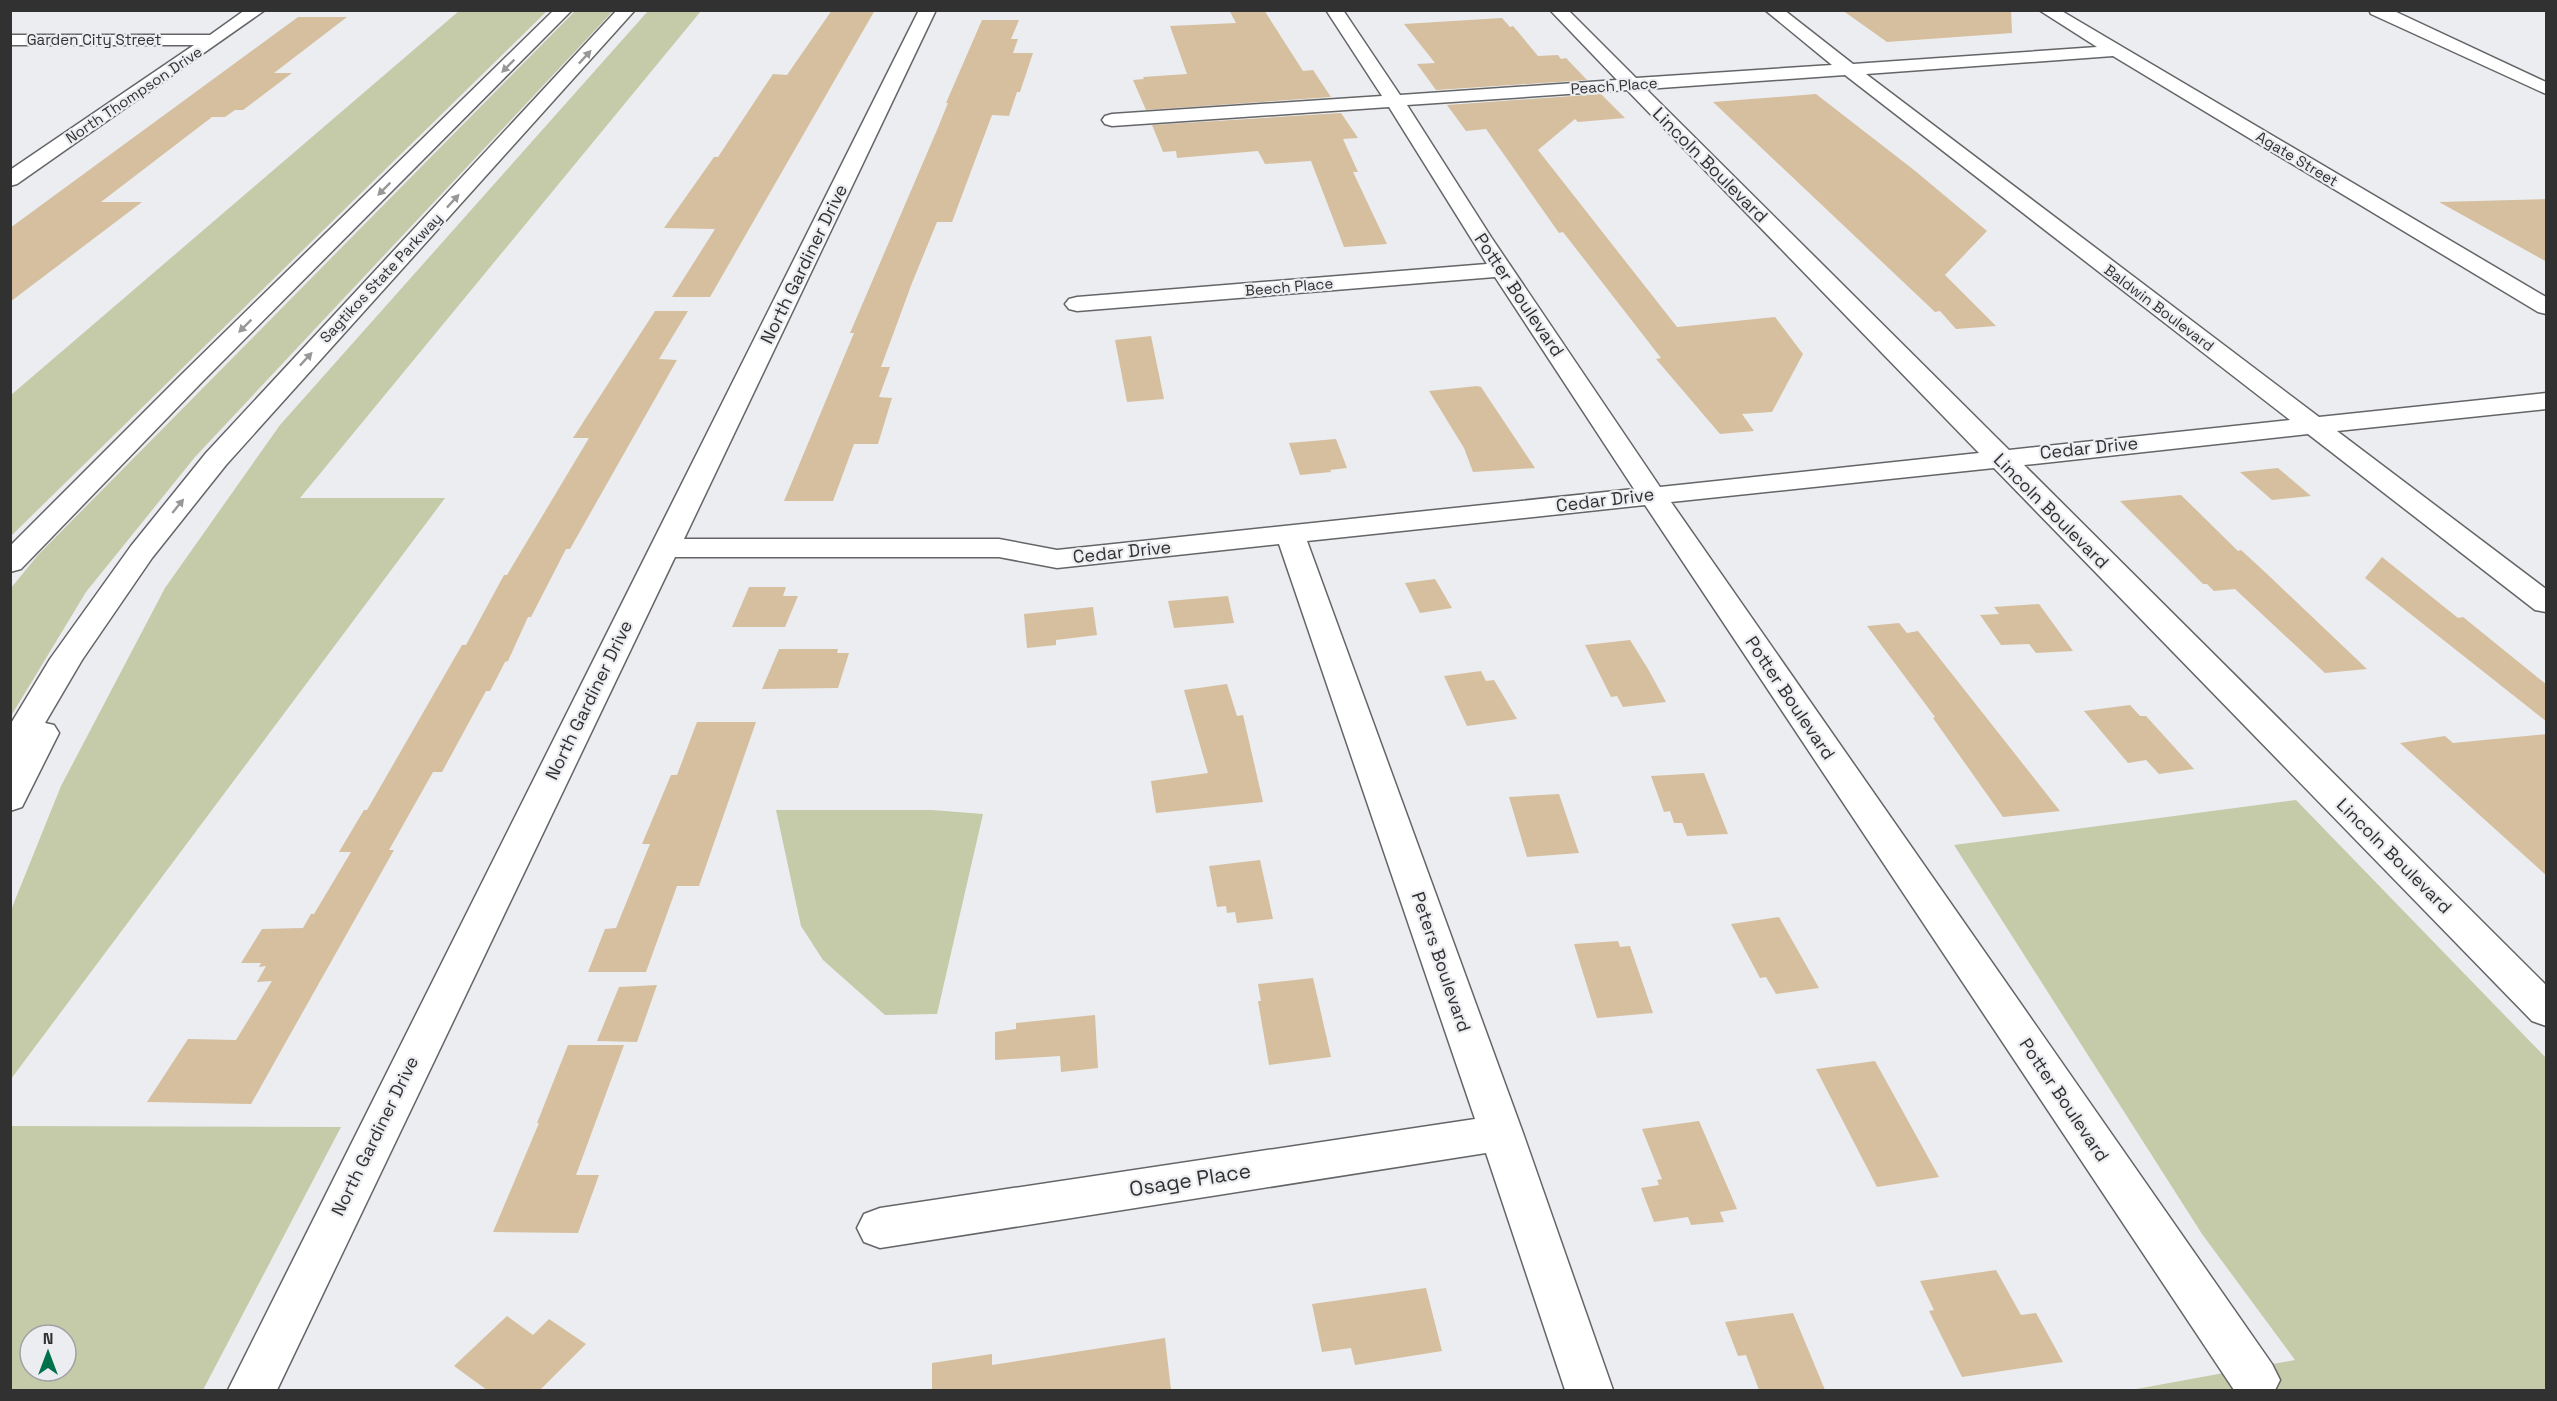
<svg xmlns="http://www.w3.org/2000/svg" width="2557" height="1401" font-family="'Space Grotesk',sans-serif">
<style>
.green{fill:#c5caa8;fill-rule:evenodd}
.building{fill:#d5bf9f}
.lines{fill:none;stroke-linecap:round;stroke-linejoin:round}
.street-casing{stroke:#646567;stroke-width:3}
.highway-casing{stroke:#646567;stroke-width:3}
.street{fill:#fff;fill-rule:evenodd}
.highway{fill:#fff;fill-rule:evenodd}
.oneway{fill:#989898}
.labels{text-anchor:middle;stroke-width:4.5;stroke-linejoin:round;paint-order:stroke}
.far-street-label{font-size:15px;fill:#313132;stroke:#ecedf0}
.street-label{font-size:18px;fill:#313132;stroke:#ecedf0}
.near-street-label{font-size:21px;fill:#313132;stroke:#ecedf0}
</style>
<rect width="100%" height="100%" fill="#ecedf0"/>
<path class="green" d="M459 11H547L11 536V395Z
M575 11H613L195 457 86 592 11 716V588L38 555Z
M648 11H701L300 498H445L11 1079V910L61 786 165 588 280 425Z
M2296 800 2546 1058V1390H2131L2295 1360 2202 1234 1954 845Z
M776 810H932L983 814 937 1014 885 1015 823 960 801 926Z
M11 1126 341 1127 203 1390H11ZM30 1335H66V1371H30Z"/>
<path class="building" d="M832 10H875L710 297H672L715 229 664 228 714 157H718L773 74 787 75Z
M1229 10H1264L1303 71 1313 70 1331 97 1146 110 1133 80 1144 79 1143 77 1187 74 1170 26 1236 23Z
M1842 10H2011L2012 33 1887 42Z
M298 17H347L274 73H292L243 110H235L225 117H212L101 202H142L10 302V228Z
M1502 18 1510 27 1513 26 1538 56 1558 55 1561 59 1566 58 1587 80 1436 90 1417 64 1435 63 1404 24Z
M982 20H1019L1011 39H1018L1013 53H1033L1020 92H1017L1009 116 992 115 952 222H937L912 283 881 367H890L879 397 892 398 878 444H854L833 501H784L854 333H850L937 130 948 103H946Z
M1601 94 1625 118 1578 122 1575 119 1538 150 1677 327 1775 317 1803 354 1772 412 1742 414 1754 431 1720 434 1656 359 1661 358 1563 232 1559 233 1486 129 1466 131 1447 105Z
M1816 94 1914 170 1987 231 1945 275 1996 326 1956 329 1940 311 1935 312 1713 102Z
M1341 113 1358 138 1343 139 1358 172H1353L1387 244 1344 247 1311 161 1265 164 1258 151 1177 158 1176 151 1163 152 1152 125Z
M2547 199V262L2439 202Z
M655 311H688L659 359 677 360 570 549H566L531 617H528L508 661 505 662 490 691H486L442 772H433L389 850H394L251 1104 147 1102 188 1039 236 1040 272 981 257 982 266 966 259 967 261 963H241L262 929 303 928 311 914H314L351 852H339L364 810H367L462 645H466L504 575H507L589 438H573Z
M1151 336 1164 399 1127 402 1115 340Z
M1477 386 1481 387 1535 468 1473 472 1464 448 1429 391Z
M1336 439 1347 468 1330 470 1331 472 1300 475 1289 443Z
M2278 468 2311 496 2272 500 2240 472Z
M2181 495 2238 551 2241 550 2266 573 2367 669 2325 673 2235 589 2214 591 2207 584H2203L2120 501Z
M2382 557 2458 618 2463 617 2547 685V722L2365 578Z
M1435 579 1452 608 1420 613 1405 583Z
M749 587H786L783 596H798L785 627H732Z
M1228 596 1234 623 1174 628 1168 601Z
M2039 604 2073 651 2036 653 2029 644 2001 645 1980 615 1999 614 1994 607Z
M1093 607 1097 635 1056 640V645L1027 648 1024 614Z
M1899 623 1907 633 1918 631 2060 811 2003 817 1933 718 1935 717 1867 626Z
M1630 640 1648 669 1666 702 1623 707 1617 696 1611 697 1585 645Z
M779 649H838L837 653H849L838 688 762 689Z
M1481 671 1486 681 1494 680 1517 719 1467 726 1444 676Z
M1227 684 1237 716 1243 715 1263 802 1156 813 1151 781 1208 773 1184 690Z
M2130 705 2140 716H2146L2194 769 2159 774 2146 760 2128 763 2084 711Z
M697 722H756L699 886H677L646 972H588L605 929 616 928 650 844H642L671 775H677Z
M2547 734V876L2400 743 2445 736 2453 743Z
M1704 773 1728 834 1687 836 1682 823H1674L1670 811 1664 812 1651 776Z
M1559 794 1579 853 1527 857 1509 797Z
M1260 860 1273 919 1237 923 1235 912 1227 913 1226 906 1217 907 1209 866Z
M1779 917 1819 988 1776 994 1766 977 1760 978 1731 924Z
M1618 941 1620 947 1630 946 1653 1013 1597 1018 1574 944Z
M1313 978 1331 1057 1269 1065 1258 1001H1261L1258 984Z
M657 985 637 1042 597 1041 619 987Z
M1095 1015 1098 1068 1061 1072 1060 1056 995 1060V1032L1016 1029V1023Z
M568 1045H624L576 1175H599L578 1233 493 1232 539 1123H537Z
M1875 1061 1939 1177 1877 1187 1816 1069Z
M1699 1121 1737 1209 1720 1212 1724 1222 1691 1225 1688 1217 1654 1222 1641 1188 1659 1185 1657 1180 1662 1179 1642 1129Z
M1996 1270 2021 1315 2036 1313 2063 1362 1962 1377 1929 1311 1934 1310 1920 1281Z
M1426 1288 1442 1351 1355 1365 1351 1348 1322 1352 1312 1304Z
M1793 1313 1825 1390H1759L1746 1355 1738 1356 1725 1322Z
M507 1316 533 1335 549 1319 586 1344 540 1390H487L454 1366Z
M1165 1338 1171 1390H932V1363L992 1354V1365Z"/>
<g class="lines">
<g class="street-casing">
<path id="street" d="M245 10H265L17 184 10 186V170L194 45H10V35H210Z
M919 10H936L684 539H999L1057 550 1634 489 1495 277 1077 311 1069 309 1065 304 1069 299 1077 297 1487 264 1389 107 1112 126 1105 124 1102 120 1105 116 1112 114 1382 96 1326 10H1343L1400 95 1617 80 1550 10H1568L1636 78 1832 65 1765 10H1784L1853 64 2097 47 2039 10H2060L2546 297V314L2538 312 2113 56 1866 74 2319 417 2546 393V409L2337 431 2546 589V612L2535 610 2308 434 2024 465 2546 985V1026L2532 1021 1994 468 1671 502 2272 1364 2280 1380 2275 1390H2234L1645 505 1307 541 1523 1133 1613 1390H1565L1486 1153 880 1248 864 1242 857 1228 864 1214 880 1208 1475 1119 1279 544 1057 568 999 557H675L277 1390H228ZM1845 75 2290 420 2009 450 1646 89ZM1627 90 1979 453 1660 487 1491 237 1407 105Z
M2369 10H2392L2546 82V94L2371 14Z"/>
</g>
<g class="highway-casing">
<path id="highway" d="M554 10H572L201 383 21 569 10 572V546L183 373Z
M617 10H635L226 465 152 558 82 660 45 723 54 725 59 733 22 807 10 811V725L50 659 131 546 206 453Z"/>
</g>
<use href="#street" class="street"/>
<use href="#highway" class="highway"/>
</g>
<defs><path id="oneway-solid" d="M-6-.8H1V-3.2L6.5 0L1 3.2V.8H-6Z" transform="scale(1.5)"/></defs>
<g class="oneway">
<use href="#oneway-solid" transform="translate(585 57) rotate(-47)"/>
<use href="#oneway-solid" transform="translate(508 66) rotate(135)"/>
<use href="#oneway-solid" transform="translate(384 189) rotate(135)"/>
<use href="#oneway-solid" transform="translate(453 201) rotate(-47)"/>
<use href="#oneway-solid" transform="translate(245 326) rotate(135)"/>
<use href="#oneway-solid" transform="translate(306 359) rotate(-47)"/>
<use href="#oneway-solid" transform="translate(178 506) rotate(-51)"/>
</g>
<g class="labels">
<g class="far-street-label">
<text x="94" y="45">Garden City Street</text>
<text transform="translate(1614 86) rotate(-4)" y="5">Peach Place</text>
<text transform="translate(134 95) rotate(-34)" y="5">North Thompson Drive</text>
<text transform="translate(2297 159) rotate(31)" y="5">Agate Street</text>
<text transform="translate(381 278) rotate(-47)" y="5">Sagtikos State Parkway</text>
<text transform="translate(1289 287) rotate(-5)" y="5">Beech Place</text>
<text transform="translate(2159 308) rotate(37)" y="5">Baldwin Boulevard</text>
</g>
<g class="street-label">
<text transform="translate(1710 165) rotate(45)" y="6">Lincoln Boulevard</text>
<text transform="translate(804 264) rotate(-64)" y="6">North Gardiner Drive</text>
<text transform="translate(1519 295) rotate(56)" y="6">Potter Boulevard</text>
<text transform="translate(2089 448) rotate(-6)" y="6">Cedar Drive</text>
<text transform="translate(1605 500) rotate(-7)" y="6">Cedar Drive</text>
<text transform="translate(2051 511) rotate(45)" y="6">Lincoln Boulevard</text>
<text transform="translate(1122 552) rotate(-6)" y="6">Cedar Drive</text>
<text transform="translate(1790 698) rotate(56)" y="6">Potter Boulevard</text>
<text transform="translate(589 700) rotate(-64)" y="6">North Gardiner Drive</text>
<text transform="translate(2394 856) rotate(45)" y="6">Lincoln Boulevard</text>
<text transform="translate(1441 962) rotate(71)" y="6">Peters Boulevard</text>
<text transform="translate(2064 1100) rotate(56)" y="6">Potter Boulevard</text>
<text transform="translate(375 1136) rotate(-64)" y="6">North Gardiner Drive</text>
</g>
<g class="near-street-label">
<text transform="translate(1190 1180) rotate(-9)" y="7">Osage Place</text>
</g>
</g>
<rect width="2557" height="1401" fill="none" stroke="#313132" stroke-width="24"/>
<g transform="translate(48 1353)"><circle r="28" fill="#ecedf0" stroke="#a1a2a4" stroke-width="1.5"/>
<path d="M0-4.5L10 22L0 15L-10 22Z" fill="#00714b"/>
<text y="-9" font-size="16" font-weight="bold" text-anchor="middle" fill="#313132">N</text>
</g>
</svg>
